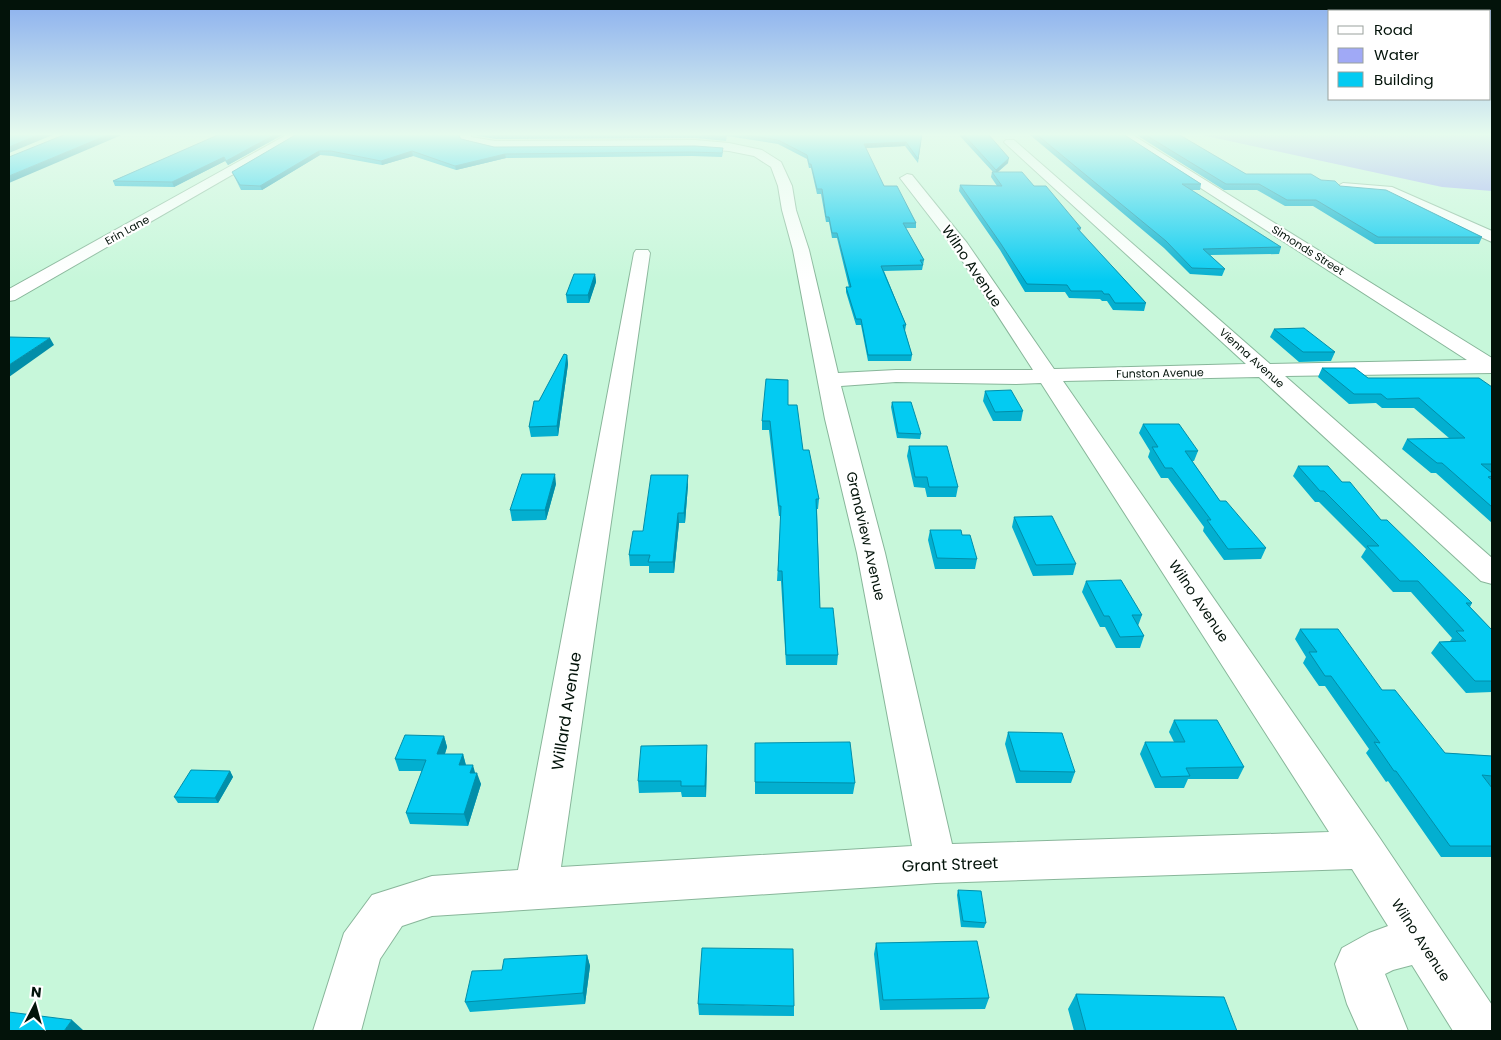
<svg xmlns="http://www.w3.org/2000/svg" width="1501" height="1040" font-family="Poppins,sans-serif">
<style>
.water{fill:#a0a9f6}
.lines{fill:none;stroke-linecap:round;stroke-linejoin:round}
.minor-casing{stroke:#88b69a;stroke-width:2}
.minor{fill:#fff;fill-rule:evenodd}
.wall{fill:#03afd0}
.shaded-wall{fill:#028ea9}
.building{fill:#03cbf2;stroke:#028ea9}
.labels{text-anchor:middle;stroke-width:4.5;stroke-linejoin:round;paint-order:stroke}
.far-street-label{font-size:11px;fill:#03130a;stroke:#fff}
.street-label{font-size:14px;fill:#03130a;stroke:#fff}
.near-street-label{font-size:16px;fill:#03130a;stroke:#fff}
</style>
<rect width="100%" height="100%" fill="#c7f7da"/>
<path class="water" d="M1197 134H1492V191L1442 187Z"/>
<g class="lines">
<g class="minor-casing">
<path id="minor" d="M288 134H303L15 300 9 301V289Z
M459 134H471V137L495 141 695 140 729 143 762 150 781 162 792 186 796 210 809 250 838 373 896 370H1033L954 248 900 178 907 174 912 175 967 243 1054 369 1246 364 1006 144 1004 142 1006 140H1014L1270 364 1467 360 1117 134H1131L1492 358V373L1285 376 1492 558V584L1481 581 1259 377 1063 381 1379 837 1492 1005V1031H1453L1412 965 1393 970 1385 974 1408 1031H1359L1347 1004 1335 964 1342 948 1369 933 1388 926 1352 869 936 883 432 916 402 926 380 959 361 1031H313L344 933 372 895 432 876 518 870 634 253 636 250H648L650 253 561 867 912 846 857 553 825 419 793 250 782 210 778 186 771 167 754 156 729 151 695 148 495 149 462 141ZM896 382 1016 384 1041 383 1329 832 952 844 885 553 841 386Z
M1343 183 1392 187 1492 231V242L1384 194 1338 190 1336 187Z"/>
</g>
<use href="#minor" class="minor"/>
</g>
<path class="wall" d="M220 134H284L228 165 225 161 174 187 115 186 113 181Z
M297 134 461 139 494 147 723 152 722 157 692 156 506 158 456 170 413 156 382 165 332 156 320 155 262 190H241L232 172Z
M472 134H922L918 163 905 146 866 148 884 186 916 223V228H906L924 260 922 270 884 271 906 325 905 331 912 355 911 361H868L861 325H856L846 292V287H849L837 238H832L829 222H826L821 194H817L811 168H809L807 159 778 144 727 136 726 141 695 138 495 139 473 135Z
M958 134H988L1008 163 998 172 1034 186 1081 228 1080 231 1146 303 1144 311 1113 310 1107 301H1102L1100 299 1069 298 1065 292H1025L1000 250 959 191 960 185 997 186 991 177 992 172H993Z
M1029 134H1123L1201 184 1200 190H1191L1281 247 1279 254 1210 255 1225 269 1222 276 1190 274 1164 248Z
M1135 134H1178L1246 174 1321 180 1340 186 1482 237 1479 244H1375L1313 206H1285L1257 190H1224Z
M595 274 596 282 589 303H567L566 295Z
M1274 329 1335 352 1331 361 1299 362 1270 337Z
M567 355 568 364 558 436 531 437 529 427 539 401Z
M1322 368 1368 378 1492 387V523L1436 473H1431L1402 449 1407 439 1449 438 1414 408H1382L1376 403 1349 404 1318 377Z
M985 391 1023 411 1021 421H993L983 401Z
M892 402 921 434 920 439 897 438 891 407Z
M788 405 819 499 818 509H817L820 608 838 655 837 665H786L781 581H777L781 516H779L769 430H762V421Z
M1143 424 1198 451 1194 461H1192L1220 501 1266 548 1261 559 1224 560 1203 531 1204 527 1168 478H1161L1148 457 1150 451 1139 433Z
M909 446 958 487 956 497H927L925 488 914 487 907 456Z
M1298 466 1342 482 1381 520 1472 603 1470 607 1492 630V692L1466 693 1431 653 1439 642 1450 641 1452 638 1411 592H1393L1361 557 1366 549 1319 502H1315L1293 476Z
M556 484 546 520 512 521 510 510Z
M688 485 685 523H679L674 573H649V566H630L629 555 643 531Z
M1014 517 1076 564 1073 575 1033 576 1012 527Z
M930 530 962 535 977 559 975 569H935L928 540Z
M1086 581 1142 615 1138 626 1144 636 1140 648H1116L1105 627H1100L1082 592Z
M1300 629 1382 690 1445 753 1492 756V787H1491L1492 788V857H1441L1388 781 1386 782 1366 753 1369 749 1325 686H1319L1303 663 1306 657 1295 639Z
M1174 720 1244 767 1238 779H1188L1184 788H1155L1140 754 1145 742H1174L1169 732Z
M1008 732 1075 772 1071 783H1016L1005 744Z
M444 736 447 747 445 754H463L466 765 475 773 481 784 468 826 410 824 406 813 422 771H399L395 759Z
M755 743 855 783 853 794H755Z
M707 757 706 797H682L681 792 639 793 638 781Z
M230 771 233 777 218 803H178L174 797Z
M958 890 986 923 984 928 961 927 957 895Z
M876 943 989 998 985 1009 880 1010 874 954Z
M587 955 590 966 585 1004 470 1012 465 1002Z
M1076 994 1237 1031H1074L1068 1009Z
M698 1004 794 1006V1016L699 1015Z"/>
<path class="shaded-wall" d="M40 134H55L9 153V147Z
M110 134H124L9 183V176Z
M276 134H284L228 165 226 161Z
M906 142 905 146 863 148 864 144Z
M319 151 320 155 262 190 260 186Z
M412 151 413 156 382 165 381 161Z
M505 154 506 158 456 170 455 166Z
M224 157 225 161 174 187 172 182Z
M1009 158 1008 163 995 174 996 170Z
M595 274 596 282 589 303 588 295Z
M50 338 54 345 9 377V365Z
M567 355 568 364 558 436 557 426Z
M555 474 556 484 546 520 545 510Z
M688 475V485L685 523 684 513Z
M678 513 679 523 674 573 673 562Z
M444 736 447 747 441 765 437 754Z
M707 745V757L706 797 705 786Z
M463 754 466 766 459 765Z
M473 765 476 776 470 773Z
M230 771 233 777 218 803 215 798Z
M477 773 481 784 468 826 464 814Z
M587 955 590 966 585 1004 583 993Z
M72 1020 83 1030 82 1031H64Z"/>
<path class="building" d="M9 134H40L9 147Z
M66 134H110L9 176V157Z
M220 134H276L226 161 224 157 172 182 113 181Z
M297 134H458L461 139 494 147 695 146 723 148 722 153 692 152 505 154 455 166 412 151 381 161 331 151H319L260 186 240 185 232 172Z
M489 134H673L494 135Z
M696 134H726V137Z
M740 134H922L918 159 906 142 864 144 884 186H897L916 223H903L924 260H920L923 265 881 266 906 325H903L912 355H868L861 319H856L846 287H851L837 233H832L829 217H826L822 189H817L811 164H809L807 155 778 140Z
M963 134H988L1009 158 996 170Z
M1036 134H1123L1201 184H1182L1281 247 1203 249 1225 269 1192 268 1166 241Z
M1144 134H1178L1246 174H1311L1321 180 1335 181 1340 186 1386 190 1482 237H1378L1316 200H1287L1259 184H1226Z
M992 172H1022L1034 186H1046L1081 228H1077L1146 303H1115L1109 294H1104L1102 291H1071L1067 285 1027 284 1001 244 960 185 1002 186Z
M574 274H595L588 295H566Z
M1304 328 1335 352H1303L1274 329Z
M9 337 50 338 9 365Z
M564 354 567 355 557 426 529 427 534 401H539Z
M1322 368H1355L1368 378H1479L1492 387V464H1481L1492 473V476L1488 477 1492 480V507L1442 463H1437L1407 439 1465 438 1419 398 1387 399 1381 394H1354Z
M766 379 788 380V405H797L803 450H809L819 499H816L820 608H833L838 655H786L782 571H778L781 506H779L770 421H762Z
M1011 390 1023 411 995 412 985 391Z
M892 402H911L921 434 898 433Z
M1143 424H1179L1198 451H1185L1220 501H1226L1266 548 1228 549 1207 520H1211L1172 468H1165L1152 447H1158Z
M909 446H947L958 487H929L927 477H915Z
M1298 466H1328L1342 482H1350L1381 520H1387L1472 603H1466L1492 630V681H1475L1439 642 1466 641 1456 631H1464L1418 581H1400L1367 546H1379L1324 491H1320Z
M522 474H555L545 510H510Z
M651 475H688L684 513H678L673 562H648L650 555H629L633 531H643Z
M1052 516 1076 564 1036 565 1014 517Z
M930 530H961L962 535H970L977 559 937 558Z
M1121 580 1142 615H1132L1144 636 1120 637 1109 616H1104L1086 581Z
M1300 629H1338L1382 690H1395L1445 753 1492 756V776L1482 775 1492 788V846H1450L1396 771H1394L1374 742 1380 743 1331 676H1325L1309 652H1317Z
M1174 720H1217L1244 767 1186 768 1190 776 1161 777 1145 742H1185Z
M1008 732 1062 733 1075 772 1020 771Z
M405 735 444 736 437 754H463L459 765H473L470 773H477L464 814 406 813 426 760 395 759Z
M850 742 855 783 755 782V743Z
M707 745 705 786H681V781H638L641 746Z
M191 770 230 771 215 798 174 797Z
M958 890 981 891 986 923 963 921Z
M977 941 989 998 883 1000 876 943Z
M702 948 793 949 794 1006 698 1004Z
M587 955 583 993 465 1002 472 971 502 970 504 959Z
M1076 994 1224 997 1237 1031H1086Z
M9 1012 72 1020 64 1031H9Z"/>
<linearGradient id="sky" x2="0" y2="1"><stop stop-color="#8bb0ee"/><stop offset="0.48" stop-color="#e6fbee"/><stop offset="1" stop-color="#e6fbee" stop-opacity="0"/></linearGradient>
<rect width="1501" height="280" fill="url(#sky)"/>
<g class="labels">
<g class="far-street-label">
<text transform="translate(127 230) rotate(-29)" y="4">Erin Lane</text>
<text transform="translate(1308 250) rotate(32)" y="4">Simonds Street</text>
<text transform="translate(1252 358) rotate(42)" y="4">Vienna Avenue</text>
<text transform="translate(1160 373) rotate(-1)" y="4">Funston Avenue</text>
</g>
<g class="street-label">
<text transform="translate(972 266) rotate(56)" y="5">Wilno Avenue</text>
<text transform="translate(866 536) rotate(77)" y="5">Grandview Avenue</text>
<text transform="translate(1199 601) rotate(56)" y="5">Wilno Avenue</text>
<text transform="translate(1421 940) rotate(57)" y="5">Wilno Avenue</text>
</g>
<g class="near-street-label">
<text transform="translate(566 711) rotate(-81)" y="6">Willard Avenue</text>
<text transform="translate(950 864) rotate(-2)" y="6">Grant Street</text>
</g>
</g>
<rect width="1501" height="1040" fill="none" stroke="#03130a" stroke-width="20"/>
<rect x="1328" y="10" width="162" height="90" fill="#ffffff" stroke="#9aa19d"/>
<rect x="1338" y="26" width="25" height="8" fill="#ffffff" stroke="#9aa19d"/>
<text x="1374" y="35" font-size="15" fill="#03130a">Road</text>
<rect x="1338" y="48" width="25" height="15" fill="#a0a9f6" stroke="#9aa19d"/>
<text x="1374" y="60" font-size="15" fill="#03130a">Water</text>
<rect x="1338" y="72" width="25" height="15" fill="#03cbf2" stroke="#9aa19d"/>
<text x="1374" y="85" font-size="15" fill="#03130a">Building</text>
<g transform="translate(35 1005) rotate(6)" stroke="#ffffff" stroke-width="4" paint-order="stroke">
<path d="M0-4L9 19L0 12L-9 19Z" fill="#03130a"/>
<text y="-8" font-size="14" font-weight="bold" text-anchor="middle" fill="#03130a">N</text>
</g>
</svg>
